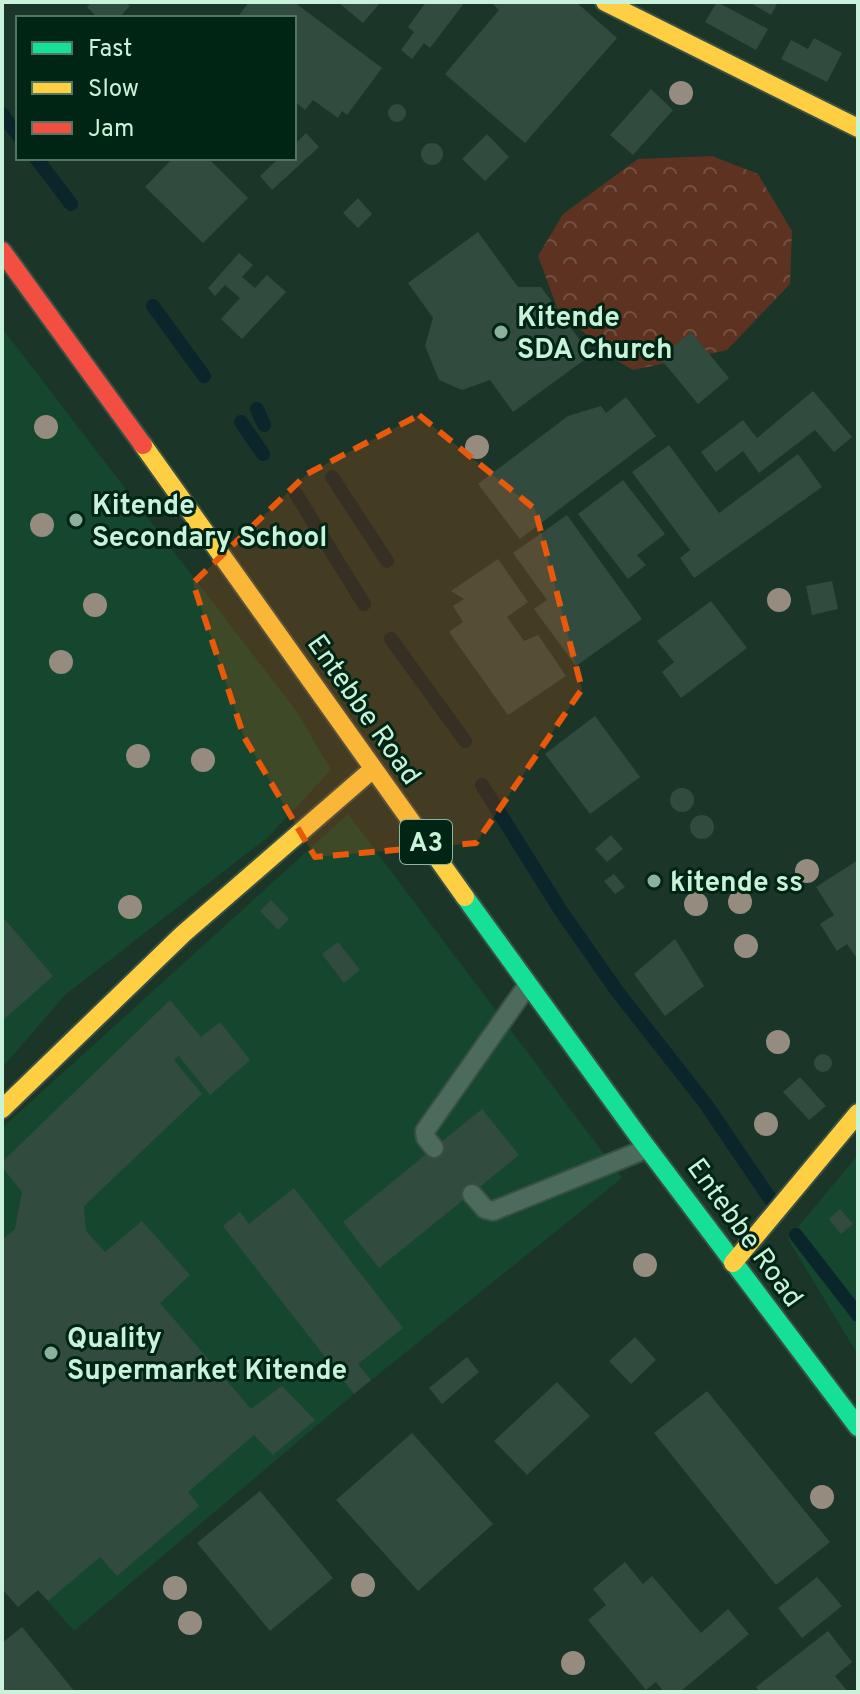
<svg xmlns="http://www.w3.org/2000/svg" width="860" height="1694" font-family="Overpass,sans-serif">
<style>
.built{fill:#15472f}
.forest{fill:url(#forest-crowns)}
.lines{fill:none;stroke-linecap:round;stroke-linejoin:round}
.stream{stroke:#0a262b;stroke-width:14}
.building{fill:#314c3f}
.lane-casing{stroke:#395043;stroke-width:22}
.fast-casing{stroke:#395043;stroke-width:22}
.slow-casing{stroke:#395043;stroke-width:22}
.jam-casing{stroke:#395043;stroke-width:22}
.lane{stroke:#4c6b5c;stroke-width:18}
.fast{stroke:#16e098;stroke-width:18}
.slow{stroke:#ffcf43;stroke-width:18}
.jam{stroke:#f24e42;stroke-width:18}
.tree{fill:#958b7e}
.marked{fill:#e8590c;fill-opacity:0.2;stroke:#e8590c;stroke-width:6;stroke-dasharray:16 10;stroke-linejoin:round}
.poi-dot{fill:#8bb09b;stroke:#002514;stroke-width:3}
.labels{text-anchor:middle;stroke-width:6;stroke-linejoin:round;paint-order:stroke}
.shield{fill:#002514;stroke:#8cb49e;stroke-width:2}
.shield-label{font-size:26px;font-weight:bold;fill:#c8f2d9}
.poi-label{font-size:28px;font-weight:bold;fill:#c8f2d9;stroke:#002514;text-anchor:start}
.street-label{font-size:28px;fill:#c8f2d9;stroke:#002514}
</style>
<defs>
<pattern id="forest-crowns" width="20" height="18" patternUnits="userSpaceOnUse" patternTransform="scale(2)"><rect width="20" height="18" fill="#5d3221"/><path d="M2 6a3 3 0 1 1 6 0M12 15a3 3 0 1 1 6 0" fill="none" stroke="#735041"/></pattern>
</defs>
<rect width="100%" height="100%" fill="#1b3528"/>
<path class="built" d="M2 328 297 712 331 770 268 837 65 995 2 1068Z
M348 814 622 1178 354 1394 74 1631 38 1590 18 1607 2 1589V1128Z
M858 1155V1355L788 1239Z"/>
<path class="forest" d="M712 156 758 174 792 231 790 284 727 350 633 370 616 360 558 310 538 256 563 214 638 159Z"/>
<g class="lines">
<path class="stream" d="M2 114 18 135
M36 158 71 204
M153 306 204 376
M257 409 264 425
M241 422 263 454
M332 477 387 561
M296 494 364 604
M391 639 465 741
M482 785 561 911 617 991 705 1103 771 1200
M796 1235 858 1315"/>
</g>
<path class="building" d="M92 2H125L130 6 119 18H98L87 7Z
M249 2H294L382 68 347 115 342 111 338 118 313 100 305 110 294 101 297 92 294 90V18H237Z
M338 2H381L363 23Z
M426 2H465L430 48 424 43 412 59 401 50 414 32 408 27Z
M491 2H576L617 38 525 143 445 74 499 10Z
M717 2 768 29 756 50 705 22Z
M749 2H778L771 15Z
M814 38 842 53 827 82 781 59 791 40 808 49Z
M651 89 673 110 633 155 610 135Z
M388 113a9 9 0 1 1 18 0a9 9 0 1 1-18 0Z
M306 133 319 147 272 190 260 176 279 158H294V145Z
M487 134 509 157 485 181 462 159Z
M421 154a11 11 0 1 1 22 0a11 11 0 1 1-22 0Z
M173 158H208L248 198 203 243 145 187Z
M358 198 372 214 358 228 343 213Z
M478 232 518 287H541L591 355 513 412 490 380 462 390 439 380 425 346 433 318 408 283Z
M239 253 253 265 242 277 255 288 267 275 286 292 242 339 221 319 240 298 225 285 215 296 208 288Z
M691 332 729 378 698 404 660 358Z
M813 391 852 437 834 452 815 430 759 473 743 451 716 472 701 452 743 420 757 438Z
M626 397 656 436 520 539 478 484 568 416 601 406 606 413Z
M669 445 719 513 798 454 822 487 694 578 680 558 690 550 632 472Z
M623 480 665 534 637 555 646 565 628 579 578 514Z
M567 515 642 619 576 666 534 609 547 600 513 553Z
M498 559 528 602 507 617 524 641 538 635 566 676 508 715 449 632 463 622 453 606 464 599 451 591Z
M832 581 838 609 812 615 806 586Z
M711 601 747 648 681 698 662 672 674 662 657 641Z
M595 716 640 777 590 814 545 754Z
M670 800a12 12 0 1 1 24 0a12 12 0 1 1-24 0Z
M690 827a12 12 0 1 1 24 0a12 12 0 1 1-24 0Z
M611 835 623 849 607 862 595 849Z
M858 860V960L847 944 837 951 820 924 834 915 816 887Z
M614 874 625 887 615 894 604 881Z
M271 900 289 919 278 930 260 911Z
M2 916 53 976 2 1021Z
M675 939 704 986 665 1016 634 974Z
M338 942 360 970 344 983 322 954Z
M170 1000 201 1037 220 1022 250 1060 210 1095 179 1056 174 1060 202 1094 84 1206 86 1231 105 1252 142 1221 190 1275 160 1303 251 1409 282 1386 315 1420 273 1455 254 1435 188 1492 199 1506 117 1576 100 1557 48 1601 38 1590 18 1607 2 1589V1240L15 1229 22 1192 2 1167V1162Z
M814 1063a9 9 0 1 1 18 0a9 9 0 1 1-18 0Z
M800 1077 826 1106 809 1120 783 1092Z
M482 1109 519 1155 379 1268 343 1222Z
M294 1188 403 1328 358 1364 371 1380 354 1394 223 1226 240 1212 249 1224Z
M840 1209 853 1224 841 1234 829 1219Z
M635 1337 656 1360 631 1384 609 1361Z
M467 1357 479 1372 442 1404 429 1388Z
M557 1382 590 1416 527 1475 494 1441Z
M707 1391 830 1542 776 1585 654 1433Z
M412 1433 493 1524 418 1591 336 1500Z
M260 1491 333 1578 270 1631 197 1543Z
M625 1562 643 1584 652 1576 701 1633 728 1609 749 1634 680 1692H664L656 1682 646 1690 588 1620 606 1605 593 1589Z
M817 1577 842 1606 802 1638 778 1608Z
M22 1627 75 1692H2V1643Z
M828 1631 852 1662 835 1676 848 1692H760L756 1687Z"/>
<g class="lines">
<g class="lane-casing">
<path id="lane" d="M434 1148 426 1138 425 1131 527 986
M472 1194 485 1209 493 1211 646 1149"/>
</g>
<g class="fast-casing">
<path id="fast" d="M465 897 639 1137 858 1427"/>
</g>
<g class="slow-casing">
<path id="slow" d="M605 2 858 128
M143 445 465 897
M2 1109 183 934 373 769
M733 1263 858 1113"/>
</g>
<g class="jam-casing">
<path id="jam" d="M2 251 143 445"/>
</g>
<use href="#lane" class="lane"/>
<use href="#fast" class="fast"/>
<use href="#slow" class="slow"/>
<use href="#jam" class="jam"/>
</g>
<g class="tree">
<circle cx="681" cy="93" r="12"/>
<circle cx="46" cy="427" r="12"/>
<circle cx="477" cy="447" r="12"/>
<circle cx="42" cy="525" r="12"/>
<circle cx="779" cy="600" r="12"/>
<circle cx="95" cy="605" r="12"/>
<circle cx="61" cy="662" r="12"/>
<circle cx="138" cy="756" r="12"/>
<circle cx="203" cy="760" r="12"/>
<circle cx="807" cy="871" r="12"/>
<circle cx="740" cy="902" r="12"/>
<circle cx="696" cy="904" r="12"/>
<circle cx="130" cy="907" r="12"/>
<circle cx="746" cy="946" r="12"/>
<circle cx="778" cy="1042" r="12"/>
<circle cx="766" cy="1124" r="12"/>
<circle cx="645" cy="1265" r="12"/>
<circle cx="822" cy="1497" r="12"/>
<circle cx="363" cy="1585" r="12"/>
<circle cx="175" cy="1588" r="12"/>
<circle cx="190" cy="1623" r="12"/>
<circle cx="573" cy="1663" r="12"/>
</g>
<path class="marked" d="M419 415 535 509 582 689 476 843 315 857 244 737 193 583 307 474Z"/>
<g class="poi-dot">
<circle cx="501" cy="332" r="8"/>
<circle cx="76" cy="520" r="8"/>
<circle cx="654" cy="881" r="8"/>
<circle cx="51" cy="1353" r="8"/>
</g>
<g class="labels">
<rect class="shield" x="400" y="820" width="52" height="44" rx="6"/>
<g class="shield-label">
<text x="426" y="851">A3</text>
</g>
<g class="poi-label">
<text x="517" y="326">Kitende<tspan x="517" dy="32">SDA Church</tspan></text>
<text x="92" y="514">Kitende<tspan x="92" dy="32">Secondary School</tspan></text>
<text x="670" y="891">kitende ss</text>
<text x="67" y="1347">Quality<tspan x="67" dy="32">Supermarket Kitende</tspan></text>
</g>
<g class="street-label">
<text transform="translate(365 709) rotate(55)" y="10">Entebbe Road</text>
<text transform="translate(746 1232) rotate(54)" y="10">Entebbe Road</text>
</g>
</g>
<rect width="860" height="1694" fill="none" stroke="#c8f2d9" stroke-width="8"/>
<rect x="16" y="16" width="280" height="144" fill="#002514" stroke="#507763" stroke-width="2"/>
<rect x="32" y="42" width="40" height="12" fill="#16e098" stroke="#507763" stroke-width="2"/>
<text x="88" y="56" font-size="24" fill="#c8f2d9">Fast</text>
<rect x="32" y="82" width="40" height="12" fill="#ffcf43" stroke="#507763" stroke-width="2"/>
<text x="88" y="96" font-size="24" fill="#c8f2d9">Slow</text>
<rect x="32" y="122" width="40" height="12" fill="#f24e42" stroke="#507763" stroke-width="2"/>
<text x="88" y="136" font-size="24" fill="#c8f2d9">Jam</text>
</svg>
